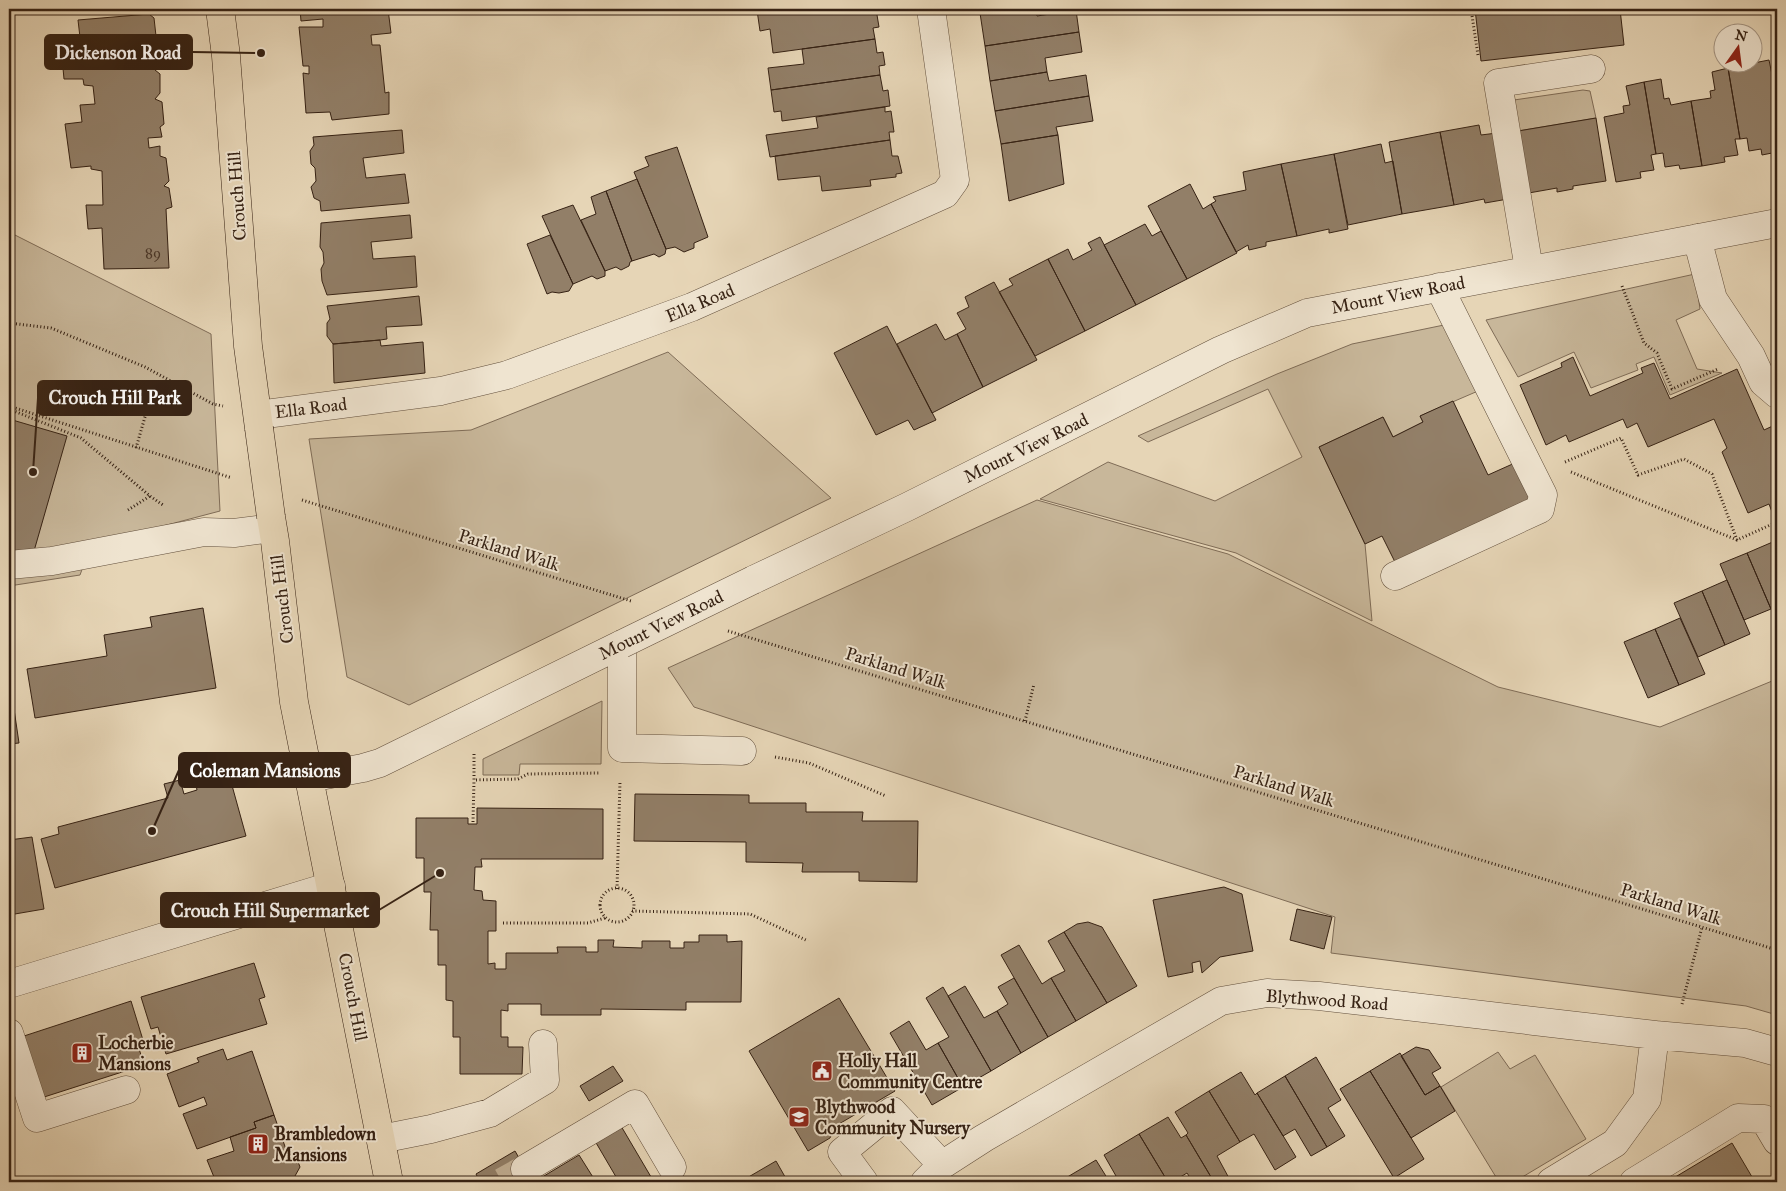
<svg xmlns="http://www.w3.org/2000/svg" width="1786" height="1191" font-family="'IM FELL Great Primer',serif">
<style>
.green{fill:#c8b79a;stroke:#7f6c57}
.building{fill:#927f68;stroke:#362214}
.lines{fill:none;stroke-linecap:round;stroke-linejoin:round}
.minor-tunnel{stroke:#c3b196;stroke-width:28;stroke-dasharray:28 14;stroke-linecap:butt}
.minor-casing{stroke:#624f3c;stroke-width:29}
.major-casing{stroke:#362214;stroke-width:29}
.path{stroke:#362214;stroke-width:3;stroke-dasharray:1 2.5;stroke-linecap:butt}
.minor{stroke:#efe4d0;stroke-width:28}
.major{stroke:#e6d5b6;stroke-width:28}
.minor-bridge-casing{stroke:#624f3c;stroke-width:29;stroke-linecap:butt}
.major-bridge-casing{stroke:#362214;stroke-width:29;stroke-linecap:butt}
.minor-bridge{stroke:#efe4d0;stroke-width:28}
.major-bridge{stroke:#e6d5b6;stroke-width:28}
.labels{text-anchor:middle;stroke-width:4;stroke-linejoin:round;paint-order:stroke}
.number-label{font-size:15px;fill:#4d3929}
.street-label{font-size:18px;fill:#362214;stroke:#efe4d0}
.poi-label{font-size:18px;font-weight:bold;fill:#362214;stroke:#efe4d0;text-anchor:start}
.leader{fill:none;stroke:#362214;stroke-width:2}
.callout-dot{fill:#362214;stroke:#efe4d0;stroke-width:2}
.callout{fill:#362214;stroke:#362214;stroke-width:2}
.callout-label{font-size:19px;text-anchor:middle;font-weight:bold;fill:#fff}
</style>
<rect width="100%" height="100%" fill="#e6d5b6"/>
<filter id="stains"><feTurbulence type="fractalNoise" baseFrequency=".004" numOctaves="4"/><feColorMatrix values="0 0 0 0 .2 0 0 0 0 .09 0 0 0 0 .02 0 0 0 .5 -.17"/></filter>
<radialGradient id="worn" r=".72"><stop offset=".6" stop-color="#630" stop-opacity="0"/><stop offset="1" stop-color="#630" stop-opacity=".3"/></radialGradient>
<path class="green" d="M1583 90 1590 91 1596 118 1512 132 1514 100Z
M9 232 211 334 220 511 91 545 80 575 9 586Z
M1695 274 1700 309 1676 320 1697 369 1722 373 1670 395 1654 357 1636 364 1638 370 1591 388 1574 352 1518 377 1486 320Z
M1444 325 1478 391 1420 416 1423 422 1393 437 1383 417 1319 447 1365 544 1372 621 1236 553 1040 499 1108 462 1215 501 1302 457 1268 389 1148 442 1138 436 1277 374 1352 344Z
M668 352 831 498 409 705 347 677 309 439 471 430Z
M1037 500 1228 554 1498 687 1660 727 1777 679V1015L1746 1006 1331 953 1335 917 694 707 668 668Z
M602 701 601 764H520L519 775H483V759Z
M1498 1052 1510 1069 1535 1055 1586 1139 1514 1182H1499L1441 1087Z"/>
<path class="building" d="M300 9H388L391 33 371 35 372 45H380L385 93 389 92V114L332 120 330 112 306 113 303 73 309 74V66H303L299 27H323V19L301 21Z
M765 9H876L879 27 873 28 875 39 773 53 770 29 760 31 757 10Z
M980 9H1007L980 13Z
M1007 9H1036L1037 16 1076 10 1079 32 985 46 980 13Z
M1475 9H1620L1624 45 1481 61Z
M149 14 154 18 156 36H151L153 61 155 70 160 74V93L155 99 162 102 164 124 160 127 162 137 148 138 149 148 160 146V156L166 158 169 181 164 186 169 188 172 207 166 209 169 268 104 269 102 228 88 229 86 205H103L102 171 91 169V166L71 168 65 124 82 122 80 105 95 104 93 86 84 85 83 79H64L61 47 81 46 78 20Z
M1079 32 1082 52 1045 58 1047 72 990 81 985 46Z
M875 39 877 53 883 52 885 65 879 66 880 75 771 90 768 68 804 64 802 49Z
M1769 60 1777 99V152L1762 155 1761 149 1749 151 1747 138 1740 139 1728 68Z
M1728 68 1740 139H1735L1738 155 1724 157 1725 162 1702 166 1691 101 1711 98 1710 91 1715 90 1712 72Z
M1047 72 1049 81 1086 75 1089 96 995 111 990 81Z
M880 75 883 91 888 90 890 106 782 121 781 111 774 112 771 90Z
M1661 79 1664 99 1669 98 1671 105 1691 101 1702 166 1680 169 1679 165 1665 167 1663 153 1656 154 1644 82Z
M1644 82 1656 154 1651 155 1654 170 1640 172 1641 178 1616 182 1604 117 1624 113 1623 106 1630 105 1626 86Z
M1089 96 1093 121 1056 127 1058 135 1001 144 995 111Z
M885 107V112L891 111 894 132H889L890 140 770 157 766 135 818 128 816 117Z
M1596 118 1606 181 1573 186V189L1557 192V188L1523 194 1512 132Z
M1479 125 1481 135 1497 133 1508 199 1485 203 1484 199 1454 205 1440 132Z
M402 130 404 153 363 158 366 178 405 174 409 203 321 211 320 201 314 198 311 187 316 181 315 168 311 164 310 151 314 145 313 137Z
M1440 132 1454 205 1402 214 1389 142Z
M1058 135 1064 184 1009 201 1001 144Z
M890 140 892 156H898L902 173 896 174V177L870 180 871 186 822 191 820 176 778 180 775 156Z
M1381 144 1385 163 1393 161 1402 214 1348 225 1334 154Z
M677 147 708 237 694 243V248L684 252 675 247 666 249 634 172 649 166 645 157Z
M1334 154 1348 229 1329 233V229L1297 236 1281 164Z
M1281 164 1297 236 1266 242V246L1249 250 1248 245 1236 252 1211 204 1216 201 1213 197 1246 190 1243 172Z
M637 179 666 249 665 254 659 257 654 254 632 261 606 191Z
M1190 184 1203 209 1211 204 1237 253 1187 279 1148 206Z
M606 191 632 261 630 262 629 266 621 270 616 267 605 271 581 220 596 214 591 197Z
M573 205 605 271V276L597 279 592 276 573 284 542 216Z
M410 215 412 238 371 242 373 259 415 256 417 287 327 295 322 281 321 269 324 263 323 252 320 247 321 223Z
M1145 224 1152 236 1161 231 1187 279 1136 305 1104 245Z
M550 235 573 284 569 291 559 293 552 292 547 294 527 244Z
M1100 237 1136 305 1085 331 1048 259 1068 249 1073 260 1092 250 1088 243Z
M1048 259 1085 331 1035 356 999 292 1013 285 1009 279Z
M994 282 1037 360 983 387 957 334 966 329 957 313 969 307 965 297Z
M419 296 422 325 386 327 387 339 380 340 333 344 327 336V323L330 319 327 306Z
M936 324 945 340 957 334 983 387 932 413 897 344Z
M887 326 936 420 914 430 908 420 876 435 834 353Z
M380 340 381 346 423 342 425 373 334 383 333 344Z
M1573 357 1590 396 1643 373 1641 368 1654 363 1670 399 1737 369 1764 430 1777 424V509L1772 512 1769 504 1748 513 1722 452 1727 448 1714 419 1648 447 1637 423 1627 428 1623 419 1569 442 1566 435 1546 445 1520 385 1562 367 1561 363Z
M1453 401 1488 475 1517 462 1534 498 1396 564 1382 536 1365 544 1319 447 1383 417 1393 437 1423 422 1420 416Z
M9 419 67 436 32 558 9 552Z
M1775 541 1777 547V606L1771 609 1747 553Z
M1747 553 1771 609 1744 620 1720 564Z
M1727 580 1750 634 1725 645 1702 591Z
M1702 591 1725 645 1698 657 1674 603Z
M203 608 216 688 35 718 27 669 107 656 104 635 152 627 150 617Z
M1680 618 1705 674 1679 685 1655 629Z
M1655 629 1679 685 1648 698 1624 642Z
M9 675 19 743 9 744Z
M228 771 246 836 55 888 41 839 59 834 58 827 168 798 164 784 180 780 184 794 197 790 195 780Z
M635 794 749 795V803H806V812H863L862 821H918L917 882 859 881V872H802L803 863 746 862V842L634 841Z
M477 808 603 809V859H481L482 867H475L474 890 482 891 483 900 496 901V931H488V964L495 963V969H506V953H558L557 947H586V952H598V940H614L613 947 642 948V941H670V948H684V942H699V935H727V942L742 941 741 1002H686V1010L601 1009V1015H541V1004H508V1011L501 1010V1037H508V1047H523L522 1074H460V1037H453V1001L446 1000V965H438V930H430L431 892H424V858H416V818H468V824H477Z
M32 837 44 909 9 915V840Z
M1224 887 1242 894 1253 951 1220 957 1202 973 1200 961 1192 963 1193 972 1168 977 1153 900Z
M1297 909 1332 917 1324 949 1290 940Z
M1088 922 1102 927 1137 986 1107 1003 1064 932 1077 924Z
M1064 932 1107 1003 1076 1021 1051 978 1065 971 1048 941Z
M1019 945 1042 984 1051 978 1076 1021 1048 1037 1001 955Z
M254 963 265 997 259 999 267 1024 166 1054 158 1027 151 1029 141 997Z
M1014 978 1048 1037 1021 1053 997 1011 1008 1004 998 987Z
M965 986 984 1018 997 1011 1021 1053 991 1071 948 996Z
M943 987 991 1071 963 1087 938 1043 949 1037 926 998Z
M839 998 895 1091 839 1124 834 1129 830 1138 808 1151 749 1051Z
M131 1001 143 1040 137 1042 144 1065 41 1098 24 1036Z
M909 1021 926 1050 938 1043 963 1087 932 1105 890 1033Z
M1416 1047 1429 1050 1441 1068 1432 1073 1440 1086 1425 1095 1401 1056Z
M223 1049 227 1060 252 1051 274 1115 254 1122 256 1128 197 1149 183 1114 207 1105 204 1097 179 1107 167 1074 199 1062 197 1058Z
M1400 1053 1425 1095 1440 1086 1455 1111 1411 1138 1370 1071Z
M1316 1057 1341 1100 1328 1108 1345 1136 1327 1147 1285 1076Z
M613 1066 623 1081 589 1101 580 1086Z
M1370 1071 1424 1159 1394 1178 1340 1089Z
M1241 1072 1255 1095 1257 1093 1296 1157 1275 1170 1254 1134 1240 1142 1209 1091Z
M1285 1076 1327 1147 1311 1156 1295 1129 1283 1136 1257 1093Z
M9 1082 14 1098 9 1099Z
M1209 1091 1240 1142 1217 1156 1230 1180 1227 1182H1214L1186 1135 1188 1133 1175 1112Z
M274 1115 289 1158 297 1159 300 1167 295 1176 297 1182H216L207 1160 234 1151 230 1137 256 1128 254 1122Z
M1168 1117 1181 1138 1186 1135 1214 1182H1193L1187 1173 1172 1182H1168L1139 1134Z
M621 1126 654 1182H619L595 1141Z
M1139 1134 1168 1182H1115L1112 1178 1116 1176 1104 1155Z
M1732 1143 1755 1182H1667Z
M515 1151 533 1182H480L476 1174Z
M579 1155 596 1182H534Z
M1096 1160 1109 1181 1112 1178 1115 1182H1066L1064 1179Z
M776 1161 788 1182H740Z
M1777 1174V1182H1764Z"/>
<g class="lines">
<path class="minor-tunnel" d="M502 1182 525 1169"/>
<g class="minor-casing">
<path id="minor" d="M1697 238 1713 299 1751 356 1763 382 1777 394
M1529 269 1498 83 1591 69
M258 415 441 391 507 375 692 307 945 194 955 180 931 9
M9 565 52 561 204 532 234 533 272 528
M1395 576 1540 509 1543 495 1439 287
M753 580 907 507 1221 350 1307 313 1777 223
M309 778 363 768 380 763 622 644V748L742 751
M9 984 331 886
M9 1033 37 1118 126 1090
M381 1139 431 1129 490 1113 545 1080 543 1044
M525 1169 635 1104 672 1167
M864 1182 842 1152 892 1111 942 1165
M925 1182 942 1165 984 1138 1221 1001 1267 993 1319 996 1655 1035 1745 1043 1777 1052
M1551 1182 1615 1143 1647 1099 1655 1035
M1634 1182 1738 1118 1764 1119 1777 1141"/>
</g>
<g class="major-casing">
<path id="major" d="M220 9 226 56 248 346 259 428
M271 517 275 541 294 702 389 1182"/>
</g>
<path class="path" d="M1471 9 1478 55
M1622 286 1644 343 1657 353 1672 389 1718 369
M9 323 51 328 145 367 213 404 223 406
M9 406 232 478
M9 409 81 438 150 496 163 505
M136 448 147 410 159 414 168 381
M1565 462 1621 438 1638 475 1684 459 1712 474 1737 540
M1571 472 1737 540 1777 522
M302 500 631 601
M128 510 150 496
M728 631 1777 950
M1025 721 1034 684
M474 754V780L518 779 528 774 600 773
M775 757 809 763 886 796
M473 822 474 780
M600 905a17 17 0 1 1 34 0a17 17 0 1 1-34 0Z
M617 889 620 781
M632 911 750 914 808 941
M503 923H588L605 918
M1682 1004 1702 927"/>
<use href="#minor" class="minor"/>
<use href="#major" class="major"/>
<g class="minor-bridge-casing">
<path id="minor-bridge" d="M622 644 753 580"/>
</g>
<g class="major-bridge-casing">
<path id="major-bridge" d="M259 428 271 517"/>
</g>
<use href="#minor-bridge" class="minor-bridge"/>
<use href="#major-bridge" class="major-bridge"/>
</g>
<defs>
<g id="building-square" transform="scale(1.125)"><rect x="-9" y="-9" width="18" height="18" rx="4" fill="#8f2418" stroke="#efe4d0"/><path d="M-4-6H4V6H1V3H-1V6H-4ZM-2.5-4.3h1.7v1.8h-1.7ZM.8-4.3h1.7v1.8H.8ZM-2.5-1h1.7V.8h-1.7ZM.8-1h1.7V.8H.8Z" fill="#fff"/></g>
<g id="civic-square" transform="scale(1.125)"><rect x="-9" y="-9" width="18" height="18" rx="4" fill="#8f2418" stroke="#efe4d0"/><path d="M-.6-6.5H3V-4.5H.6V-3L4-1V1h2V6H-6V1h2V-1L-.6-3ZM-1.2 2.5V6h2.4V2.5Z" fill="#fff"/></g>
<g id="school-square" transform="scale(1.125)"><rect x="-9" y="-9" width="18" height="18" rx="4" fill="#8f2418" stroke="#efe4d0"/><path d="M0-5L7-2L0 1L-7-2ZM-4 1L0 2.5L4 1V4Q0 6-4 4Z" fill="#fff"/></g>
</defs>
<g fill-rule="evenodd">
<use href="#building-square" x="82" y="1053"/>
<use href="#civic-square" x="822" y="1071"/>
<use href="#school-square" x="799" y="1117"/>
<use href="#building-square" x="258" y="1144"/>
</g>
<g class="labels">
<g class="number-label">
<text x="153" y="258">89</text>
</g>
<g class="street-label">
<text transform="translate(237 196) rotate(-94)" y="6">Crouch Hill</text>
<text transform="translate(1398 295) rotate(-11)" y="6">Mount View Road</text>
<text transform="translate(700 303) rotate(-23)" y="6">Ella Road</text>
<text transform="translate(311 408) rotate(-7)" y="6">Ella Road</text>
<text transform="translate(1026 448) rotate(-26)" y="6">Mount View Road</text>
<text transform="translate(509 550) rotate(17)" y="6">Parkland Walk</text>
<text transform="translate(282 599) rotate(-97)" y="6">Crouch Hill</text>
<text transform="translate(661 625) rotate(-26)" y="6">Mount View Road</text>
<text transform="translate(896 668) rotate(17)" y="6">Parkland Walk</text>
<text transform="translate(1284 786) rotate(17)" y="6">Parkland Walk</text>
<text transform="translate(1671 904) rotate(17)" y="6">Parkland Walk</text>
<text transform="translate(353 997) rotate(79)" y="6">Crouch Hill</text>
<text transform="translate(1327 1000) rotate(4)" y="6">Blythwood Road</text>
</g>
<g class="poi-label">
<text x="98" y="1049">Locherbie<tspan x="98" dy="21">Mansions</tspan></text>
<text x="838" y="1067">Holly Hall<tspan x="838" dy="21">Community Centre</tspan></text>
<text x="815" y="1113">Blythwood<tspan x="815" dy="21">Community Nursery</tspan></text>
<text x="274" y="1140">Brambledown<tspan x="274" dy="21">Mansions</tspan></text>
</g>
</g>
<path class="leader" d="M261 53L192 52M33 472L38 398M152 831L179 770M440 873L379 910"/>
<g class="callout-dot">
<circle cx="261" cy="53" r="5"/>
<circle cx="33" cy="472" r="5"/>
<circle cx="152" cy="831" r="5"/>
<circle cx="440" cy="873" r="5"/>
</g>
<g class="callout">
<rect x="45" y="35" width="147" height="34" rx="5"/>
<rect x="38" y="381" width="153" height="34" rx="5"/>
<rect x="179" y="753" width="171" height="34" rx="5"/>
<rect x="161" y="893" width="218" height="34" rx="5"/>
</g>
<g class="callout-label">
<text x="118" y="59">Dickenson Road</text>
<text x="115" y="404">Crouch Hill Park</text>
<text x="265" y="777">Coleman Mansions</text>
<text x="270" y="917">Crouch Hill Supermarket</text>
</g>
<rect width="1786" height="1191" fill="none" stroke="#e6d5b6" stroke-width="30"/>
<rect x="10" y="10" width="1766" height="1171" fill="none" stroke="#362214" stroke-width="2.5"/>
<rect x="15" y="15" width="1756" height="1161" fill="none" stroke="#362214"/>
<g transform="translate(1738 48) rotate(14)"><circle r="24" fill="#efe4d0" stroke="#a59685"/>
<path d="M0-4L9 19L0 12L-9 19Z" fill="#8f2418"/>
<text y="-8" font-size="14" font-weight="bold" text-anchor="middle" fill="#362214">N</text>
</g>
<rect width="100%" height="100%" filter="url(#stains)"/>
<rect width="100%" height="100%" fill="url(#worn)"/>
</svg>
